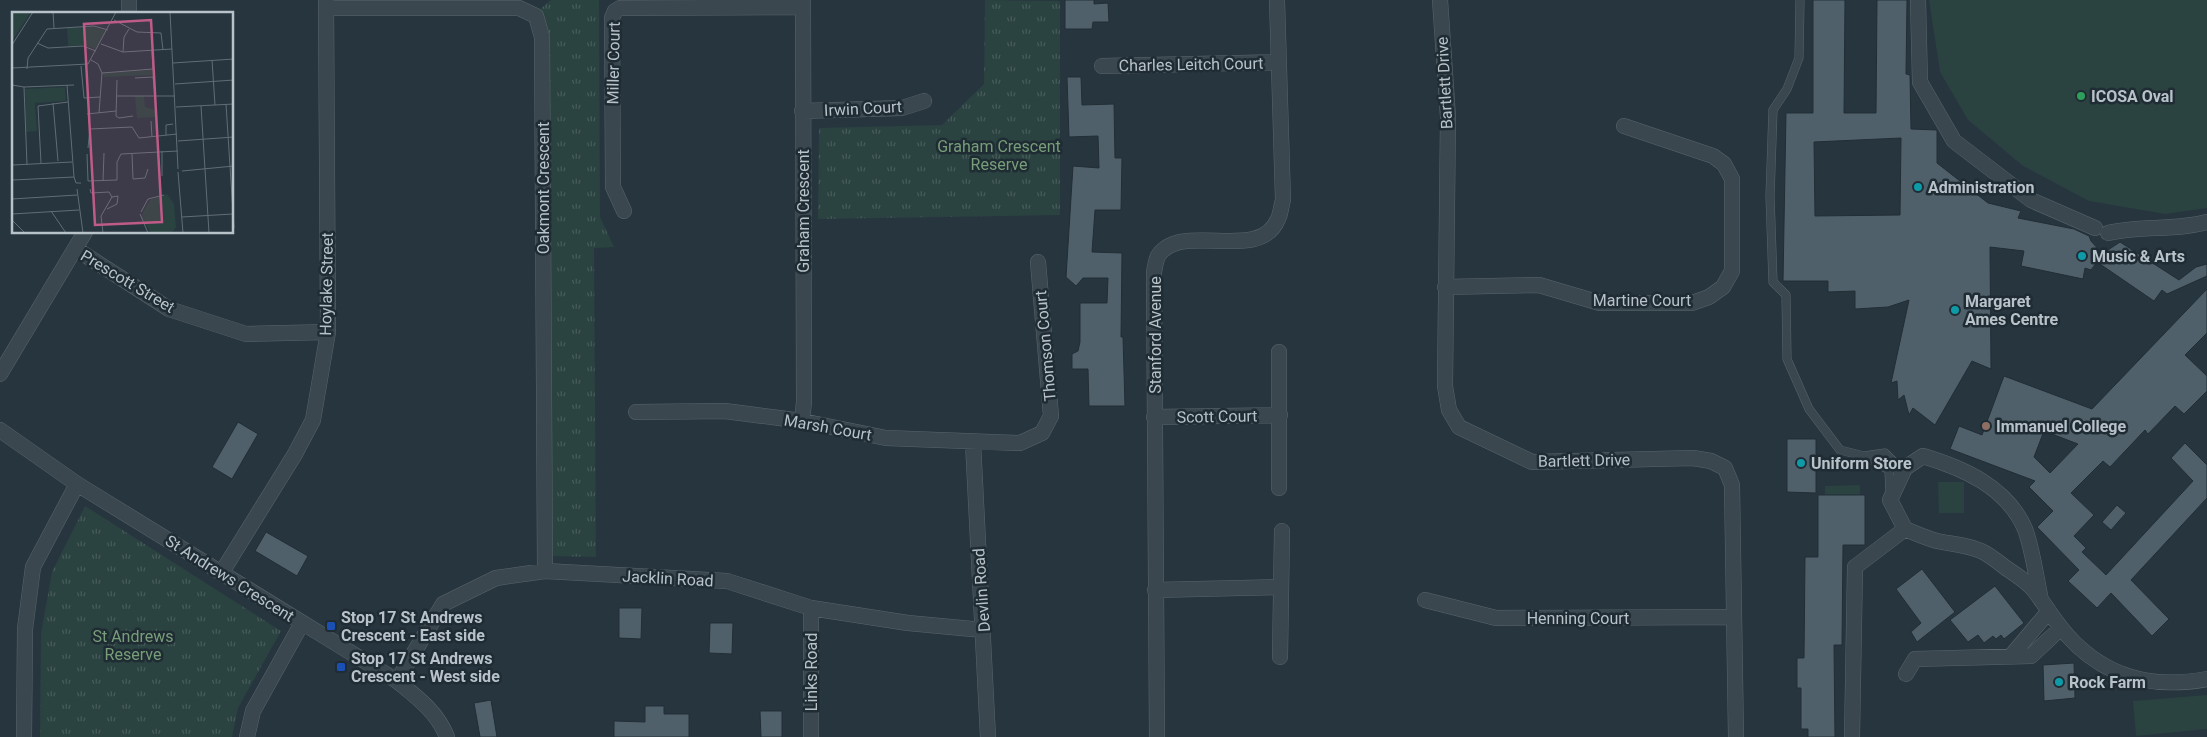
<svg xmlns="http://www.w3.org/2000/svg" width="2207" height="737" font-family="Roboto,sans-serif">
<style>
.grass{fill:#2a4240}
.park{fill:url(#park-tufts)}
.building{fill:#50606a;stroke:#222e36;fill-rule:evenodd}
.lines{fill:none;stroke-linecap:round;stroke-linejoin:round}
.lane-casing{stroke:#59656c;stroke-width:9}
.street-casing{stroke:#59656c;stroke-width:16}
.lane{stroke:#3b474f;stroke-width:8}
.street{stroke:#3b474f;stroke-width:15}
.leisure-dot{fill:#2e9e5b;stroke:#202c34;stroke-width:2}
.culture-dot{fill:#0f9aa8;stroke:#202c34;stroke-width:2}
.education-dot{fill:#8d6e63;stroke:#202c34;stroke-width:2}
.transit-dot{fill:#1a4fb4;stroke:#202c34;stroke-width:2}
.labels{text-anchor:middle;stroke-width:5;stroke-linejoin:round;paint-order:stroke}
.street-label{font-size:16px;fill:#b7c2c9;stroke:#202c34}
.poi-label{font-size:16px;font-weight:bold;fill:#b7c2c9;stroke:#202c34;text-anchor:start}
.park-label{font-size:16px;fill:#779e79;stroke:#202c34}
.inset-road{fill:none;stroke:#616d76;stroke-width:1}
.view{fill:#be5c87;fill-opacity:0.15;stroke:#be5c87;stroke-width:2.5}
.inset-edge{fill:none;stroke:#b7c2c9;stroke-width:2.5}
</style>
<defs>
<pattern id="park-tufts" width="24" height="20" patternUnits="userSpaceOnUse" patternTransform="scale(1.25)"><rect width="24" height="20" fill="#2a4240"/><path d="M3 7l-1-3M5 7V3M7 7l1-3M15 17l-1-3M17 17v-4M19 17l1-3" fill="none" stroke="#475c5a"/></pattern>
</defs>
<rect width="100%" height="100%" fill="#27353f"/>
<path class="grass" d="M1929 0H2207V208L2165 214 2089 201 2023 166 1968 120 1940 72Z
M1938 482H1964V513H1939Z
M1860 485V495H1825V486Z
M2207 695V729L2136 736 2133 701Z"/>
<path class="park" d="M551 0H599L600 217 614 247 594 248 596 557 552 556 539 10Z
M985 0 1060 1V215L818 219 819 128 942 125 984 84Z
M85 506 281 631 238 708 232 737H40L41 633 52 572Z"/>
<path class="building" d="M1065 0H1094V4L1108 3 1109 22H1093L1092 29H1065Z
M1813 0H1845L1844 113H1876L1877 0H1907L1906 74 1910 75 1911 129 1937 130V163L1988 203 2021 211 2018 218 2074 229 2089 236 2091 241 2099 250H2108L2120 242 2179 280 2196 267 2207 264V276L2167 294 2162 290 2154 301 2097 262 2091 270 2085 268 2083 279 2021 266 2024 251 1990 247 1991 369 1972 361 1935 425 1913 408 1909 415 1904 395 1898 400 1897 381 1891 383 1909 300 1888 307 1855 309V291L1828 292V281H1783L1786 113H1813ZM1901 138 1900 215 1815 216 1814 142Z
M1067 77H1081L1082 105 1114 104 1115 158H1122L1121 210H1095L1092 252 1122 253 1121 337H1123L1125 406H1089L1088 369H1072V354L1078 351 1080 342V303H1107L1108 278H1083L1076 286 1066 277 1073 166 1099 168 1098 136 1069 137Z
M2207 289V333L2185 355 2207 376V391L2184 414 2175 406 2148 434 2145 430 2110 467 2103 461 2071 493 2094 515 2074 536 2086 548 2082 552 2106 575 2193 481 2171 458 2185 443 2207 465V498L2131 580 2169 619 2152 636 2111 593 2097 608 2068 581 2079 570 2037 527 2053 511 2029 487 2035 481 1950 449 1959 426 1982 435 2004 376 2092 409ZM2044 431 2078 444 2050 473 2034 457Z
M238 422 258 434 232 479 212 467Z
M1787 439H1816V493L1787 492Z
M1818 495H1865V545H1843L1842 645H1834L1835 737H1808V729H1801V688H1797V658H1804L1805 557H1818Z
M2117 505 2126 513 2111 530 2102 522Z
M266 532 308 556 297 576 255 551Z
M1922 569 1955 612 1917 642 1911 632 1921 623 1896 589Z
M1995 586 2024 623 2004 639 2001 635 1996 639 1993 636 1984 643 1978 635 1968 642 1950 620Z
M619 608H642L641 639 619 638Z
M710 623H733L732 654 709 653Z
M2074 663 2075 698 2044 701 2043 665Z
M491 700 497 737H480L474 703Z
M645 706H664V714H689V737H614V721L645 722Z
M760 711H782V737H761Z"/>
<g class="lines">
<g class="lane-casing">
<path id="lane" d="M1800 0 1799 58 1787 89 1773 110 1770 196 1773 282 1786 295 1787 359 1809 409 1840 450 1864 456 1889 470 1890 493
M1864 456 1885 453 1895 463 1899 478"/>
</g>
<g class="street-casing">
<path id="street" d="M1440 0 1448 117 1445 386 1449 410 1459 427 1532 462 1693 458 1711 461 1725 468 1732 485 1736 737
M1918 0 1920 82 1954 141 2031 200 2095 228
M327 8H519L536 16 542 37 545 571
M129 14V0
M1102 66 1279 62
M802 111 902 108 924 101
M624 211 613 187 612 18 615 11 620 8 802 7
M2108 233C2140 225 2175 231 2207 222
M76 249 169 309 246 334 328 332
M1445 287 1539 285 1600 303H1692L1709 297 1723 287 1732 271V179L1724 164 1713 156 1624 126
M0 374 85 232
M636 412 725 411 802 421 886 438 1020 443 1042 433 1051 416 1038 262
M1154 417 1280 415
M802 421 804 402 803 0
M0 430 77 484 397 681C418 698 437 712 447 737
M973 443 988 737
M1279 488V352
M222 572 295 454 313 420 328 332 326 0
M1155 590 1281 587
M1425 600 1496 618 1734 617
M2041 600C2036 577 2033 551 2025 529 2007 487 1963 468 1923 456L1905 468 1890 500 1905 529C1915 533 1926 538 1937 541 1951 544 1968 545 1981 551 1990 555 1998 562 2006 568 2015 574 2026 581 2033 589 2045 604 2054 621 2067 635 2105 678 2152 689 2207 679
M2011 656 2049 611
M1280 657 1282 531
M1906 674 1915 659 2031 656 2061 628
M397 681 443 604 496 578 545 571 727 581 811 608 908 623 983 630
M24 737 25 629 33 567 77 484
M247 737 253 711 302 623
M811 737V608
M1157 737 1154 272C1155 267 1156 260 1158 256 1181 220 1260 264 1278 219 1281 213 1281 206 1283 200L1277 0
M1852 737 1855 567 1905 529"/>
</g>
<use href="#lane" class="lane"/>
<use href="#street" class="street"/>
</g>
<circle class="leisure-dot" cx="2081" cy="96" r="5"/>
<g class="culture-dot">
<circle cx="1918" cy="187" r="5"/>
<circle cx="2082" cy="256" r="5"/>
<circle cx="1955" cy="310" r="5"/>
<circle cx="1801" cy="463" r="5"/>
<circle cx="2059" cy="682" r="5"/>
</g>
<circle class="education-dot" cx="1986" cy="426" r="5"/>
<g class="transit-dot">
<rect x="326" y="621" width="10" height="10" rx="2.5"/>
<rect x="336" y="662" width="10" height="10" rx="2.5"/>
</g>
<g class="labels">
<g class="street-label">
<text transform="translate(613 63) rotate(-89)" y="6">Miller Court</text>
<text transform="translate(1191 64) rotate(-1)" y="6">Charles Leitch Court</text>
<text transform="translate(1444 83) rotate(-93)" y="6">Bartlett Drive</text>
<text transform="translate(863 108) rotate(-3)" y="6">Irwin Court</text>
<text transform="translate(543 188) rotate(-90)" y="6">Oakmont Crescent</text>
<text transform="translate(803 211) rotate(-90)" y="6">Graham Crescent</text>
<text transform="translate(128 281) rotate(31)" y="6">Prescott Street</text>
<text transform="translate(326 284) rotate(-89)" y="6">Hoylake Street</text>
<text x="1642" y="306">Martine Court</text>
<text transform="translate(1155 335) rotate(-90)" y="6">Stanford Avenue</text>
<text transform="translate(1045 346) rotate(-95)" y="6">Thomson Court</text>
<text transform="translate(1217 416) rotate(-1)" y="6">Scott Court</text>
<text transform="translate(828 427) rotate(10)" y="6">Marsh Court</text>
<text transform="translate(1584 460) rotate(-1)" y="6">Bartlett Drive</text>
<text transform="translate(230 578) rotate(32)" y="6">St Andrews Crescent</text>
<text transform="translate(668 578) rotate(3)" y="6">Jacklin Road</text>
<text transform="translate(981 590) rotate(-94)" y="6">Devlin Road</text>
<text x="1578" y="624">Henning Court</text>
<text transform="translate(811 672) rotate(-90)" y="6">Links Road</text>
</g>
<g class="poi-label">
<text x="2091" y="102">ICOSA Oval</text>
<text x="1928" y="193">Administration</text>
<text x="2092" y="262">Music &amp; Arts</text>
<text x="1965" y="307">Margaret<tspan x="1965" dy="18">Ames Centre</tspan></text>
<text x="1996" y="432">Immanuel College</text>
<text x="1811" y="469">Uniform Store</text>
<text x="341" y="623">Stop 17 St Andrews<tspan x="341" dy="18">Crescent - East side</tspan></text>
<text x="351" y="664">Stop 17 St Andrews<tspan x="351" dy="18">Crescent - West side</tspan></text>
<text x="2069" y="688">Rock Farm</text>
</g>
<g class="park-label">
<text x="999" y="152">Graham Crescent<tspan x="999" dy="18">Reserve</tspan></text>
<text x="133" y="642">St Andrews<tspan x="133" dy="18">Reserve</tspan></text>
</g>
</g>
<g transform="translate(12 12)">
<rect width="221" height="221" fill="#27353f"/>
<path d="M0 0H19L0 29ZM155 182 162 192 164 215 160 221H139L130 207 131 200 138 188Z" fill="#2a4240"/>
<path d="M82 15 94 19 83 37 72 33 56 34 55 16ZM141 58 143 63 92 65 91 61ZM53 75 54 89 23 91 25 119 14 120 13 77ZM123 84H132L133 95 144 98V105L125 106Z" fill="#2a4240"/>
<path class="inset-road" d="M41 0 42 16M158 0 166 157M102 8 125 20 149 21 151 38M25 31 36 36 71 34 84 39M89 32 111 40 160 37M0 33 21 0M111 40 112 25 117 17M79 48 86 52 90 61 87 101M200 48 203 93M161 51 222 47M69 54 72 86 88 85M0 56 76 52 104 0M15 57 16 46 35 17 82 14 96 18M90 61 141 57 140 38M123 66 141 65 143 82M105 68 104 104 107 106 121 104M163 72 222 68M0 73 12 75 62 73M55 73 62 165 64 171H69M12 75 15 153M105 84H163M41 91 46 149M214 92 222 216M189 94 197 221M164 95 222 92M75 102 104 99M139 109 140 125M154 123V113L161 112M166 129 222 125M76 136 78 117 120 115 127 126 165 122M150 139V164M0 142V174M75 142 76 169M120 142 121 167 133 166 136 157M29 151 26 94 56 90M1 153 60 150M170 159 222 154M166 160 171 221M1 168 62 165M76 169 105 168V150L109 142 166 139M91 169 92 141M65 177 71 221M78 177 79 181 97 180 100 185M0 187 65 183M39 199 54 221M129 200 136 187 152 183M0 202 67 198M128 202 136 221M170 205 221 202M0 208 13 221M91 221 89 204 100 185 106 184 105 192 95 197"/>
<path class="view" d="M139 8 150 210 83 213 72 12Z"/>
<rect width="221" height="221" class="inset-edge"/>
</g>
</svg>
